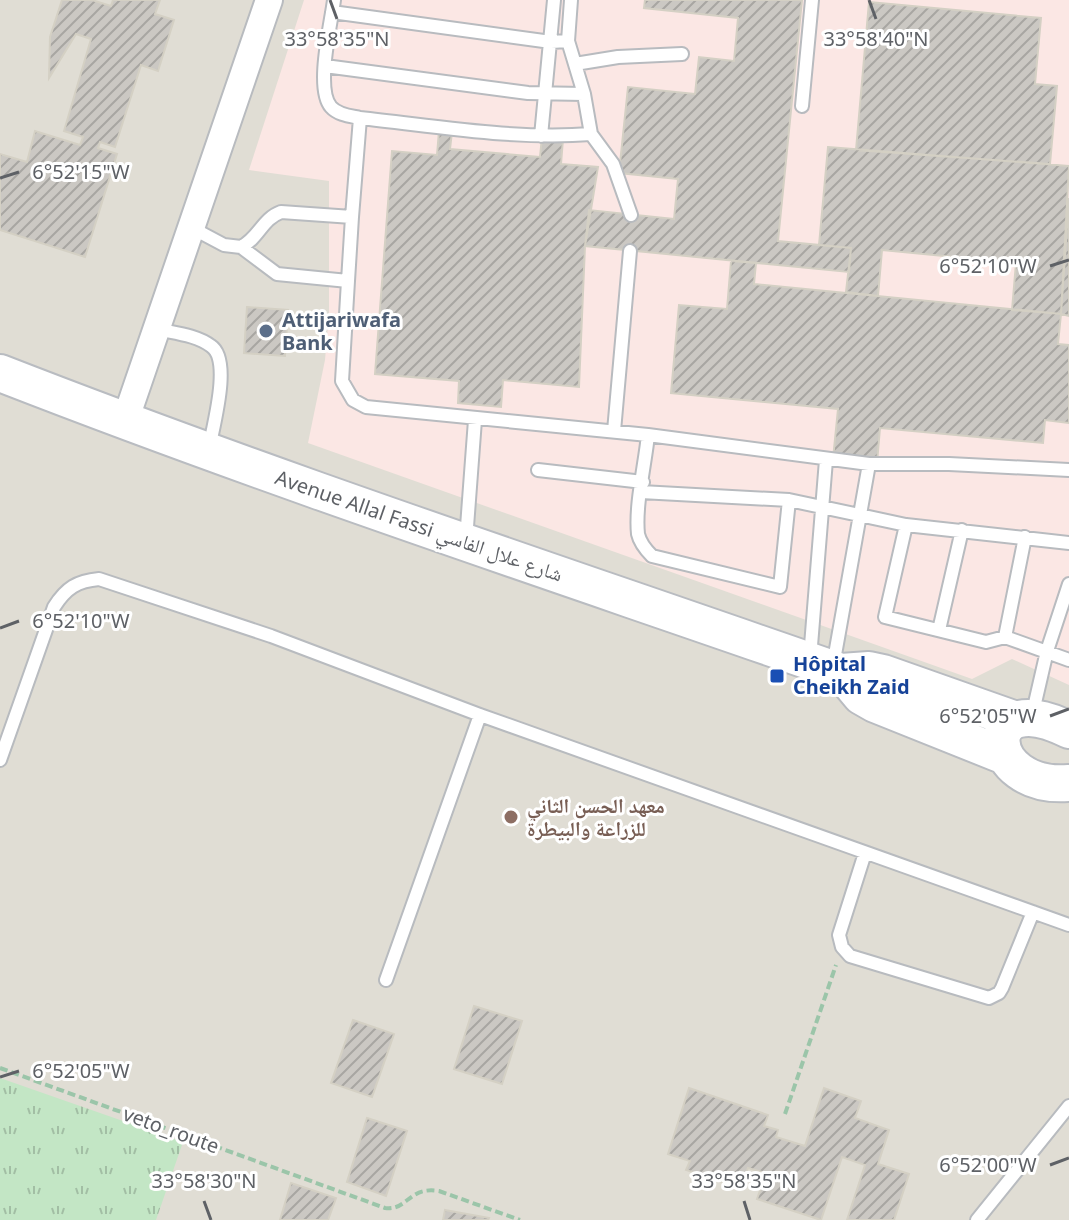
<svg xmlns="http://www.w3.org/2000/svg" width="1069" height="1220" font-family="'Noto Sans','Noto Naskh Arabic',sans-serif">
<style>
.education{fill:#e0ddd4}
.medical{fill:#fbe7e4}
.grass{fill:url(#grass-tufts)}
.building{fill:url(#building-hatch);stroke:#d4d0c4;stroke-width:2}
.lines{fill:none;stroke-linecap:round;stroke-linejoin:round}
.lane-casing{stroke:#b8bbbf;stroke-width:16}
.street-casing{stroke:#b8bbbf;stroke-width:30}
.secondary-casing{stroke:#b9bcc1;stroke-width:40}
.path{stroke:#9bc5a9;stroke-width:4;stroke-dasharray:8 4;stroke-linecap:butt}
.lane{stroke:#fff;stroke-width:12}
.street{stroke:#fff;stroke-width:26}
.secondary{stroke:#fff;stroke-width:36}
.ticks{fill:none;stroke:#5e6166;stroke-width:3}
.service-dot{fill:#5c6f8a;stroke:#fff;stroke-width:3}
.transit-dot{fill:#1a4fb4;stroke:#fff;stroke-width:3}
.education-dot{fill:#8d6e63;stroke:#fff;stroke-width:3}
.labels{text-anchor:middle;stroke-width:6;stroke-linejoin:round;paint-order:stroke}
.service-label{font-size:20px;font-weight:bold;fill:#4e5e75;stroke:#fff;text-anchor:start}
.street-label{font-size:20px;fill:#5e6166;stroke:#fff}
.transit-label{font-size:20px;font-weight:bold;fill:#164399;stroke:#fff;text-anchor:start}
.education-label{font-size:20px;font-weight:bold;fill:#785e54;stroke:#fff;text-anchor:start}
.ticks-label{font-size:20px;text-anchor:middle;fill:#5e6166;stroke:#fff;stroke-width:6;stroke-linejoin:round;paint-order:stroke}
</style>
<defs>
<pattern id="grass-tufts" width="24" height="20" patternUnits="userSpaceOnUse" patternTransform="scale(2)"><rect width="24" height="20" fill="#c3e6c5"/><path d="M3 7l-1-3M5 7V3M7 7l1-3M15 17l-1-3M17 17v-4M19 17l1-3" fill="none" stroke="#a2bea4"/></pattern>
<pattern id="building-hatch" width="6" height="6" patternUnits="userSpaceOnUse" patternTransform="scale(2)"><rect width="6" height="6" fill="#cbc8c3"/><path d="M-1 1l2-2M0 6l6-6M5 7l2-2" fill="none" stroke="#a8a6a2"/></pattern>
</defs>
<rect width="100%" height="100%" fill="#f0eee6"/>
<path class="education" d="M0 0H1069V1220H0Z"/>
<path class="medical" d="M304 0H1069V685L1012 659 972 679 308 443 325 360 329 313V181L249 170Z"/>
<path class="grass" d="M0 1078 183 1142 156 1220H0Z"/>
<path class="building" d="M62 0H92L111 6 113 0H160L155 14 174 20 158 71 141 65 115 147 100 142 98 148 117 154 85 257 0 230V154L27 162 35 131 80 145 83 137 64 131 91 39 76 34 49 78 50 37Z
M645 0H802L778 241 851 248 849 272 585 246 589 210 674 219 678 179 619 173 628 87 695 94 699 57 734 61 738 18 644 8Z
M869 2 1041 18 1035 84 1057 86 1050 164 856 150Z
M439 131 452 132 450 149 540 157 542 137 563 139 561 164 598 167 585 246 579 387 503 380 501 407 458 403 459 381 375 374 392 151 437 155Z
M828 147 1069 166 1061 314 1012 310 1016 263 882 250 878 296 846 292 851 248 819 245Z
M1069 198V316L1061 314Z
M731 261 756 263 754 284 1061 314 1058 344 1069 345V423L1045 420 1043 443 880 428 877 463 833 459 838 409 671 393 679 305 727 309Z
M247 307 288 310 285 356 244 353Z
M474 1006 522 1021 502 1084 454 1069Z
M353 1020 394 1034 372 1097 331 1083Z
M689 1088 768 1115 764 1126 778 1130 776 1137 805 1146 824 1088 861 1101 855 1118 889 1130 878 1164 909 1174 894 1220H847L865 1165 842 1157 821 1220 757 1199 766 1173 748 1168 741 1188 686 1170 690 1161 668 1154Z
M367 1118 407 1131 386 1196 347 1182Z
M291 1183 336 1198 328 1220H280Z
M445 1210 489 1218 488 1220H443Z"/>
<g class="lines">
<g class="lane-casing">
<path id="lane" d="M334 0C331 24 315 89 331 107 338 115 351 116 360 118
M332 12 551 42 568 41 584 94 591 134 613 164 631 215
M568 41 571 0
M575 64 618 57 682 54
M325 66 528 93 584 94
M802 106 812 0
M541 136 554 0
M352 217 360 118C436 126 515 140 591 134
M192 228 224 245 241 247 277 274 348 281 342 381 353 400 366 407 648 435
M241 247C259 238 262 219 281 212L352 217 348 281
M157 329C174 333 197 335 211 346 232 360 213 426 209 449
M614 431 630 251
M538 470 643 482
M641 492 789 500 906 525 1069 543
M789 500 780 587 652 556C645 549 640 543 638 534 635 505 645 465 648 435L869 464H949L1069 470
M906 525 885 617 986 642 1005 637 1069 660
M466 540 475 420
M939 630 962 530
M1005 637 1025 537
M810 658 826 460
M833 666 869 464
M1032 716 1047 651 1069 584
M0 760 54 607C66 588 77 581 99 579L271 636 480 715 1069 925
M865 853 839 935 842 947 850 956 989 998 999 993 1002 988 1033 912
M386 980 480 715
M977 1220 1069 1106"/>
</g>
<g class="street-casing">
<path id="street" d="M125 421 269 0"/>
</g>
<g class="secondary-casing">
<path id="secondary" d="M0 373C277 481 560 574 841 672L869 670 883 673 1016 720
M841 672 861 696 875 704 1005 756
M1069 730C976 683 982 790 1069 783"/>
</g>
<path class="path" d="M0 1068 385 1208C408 1211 408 1186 439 1191L520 1220
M785 1114 836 965"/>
<use href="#lane" class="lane"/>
<use href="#street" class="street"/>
<use href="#secondary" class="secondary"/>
</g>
<path class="ticks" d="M330 0 337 19M869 0 876 19M0 178 19 172M1050 266 1069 260M0 628 19 621M1050 716 1069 709M0 1077 19 1071M1050 1165 1069 1158M204 1201 211 1220M744 1201 750 1220"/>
<circle class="service-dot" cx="266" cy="331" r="8"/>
<rect class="transit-dot" x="769" y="668" width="16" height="16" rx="4"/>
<circle class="education-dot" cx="511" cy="817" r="8"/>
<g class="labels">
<g class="service-label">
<text x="282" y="327">Attijariwafa<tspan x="282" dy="23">Bank</tspan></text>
</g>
<g class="street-label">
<text transform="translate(419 526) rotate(19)" y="7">Avenue Allal Fassi شارع علال الفاسي</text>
<text transform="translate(171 1130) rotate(20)" y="7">veto_route</text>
</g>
<g class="transit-label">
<text x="793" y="671">Hôpital<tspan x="793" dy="23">Cheikh Zaid</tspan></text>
</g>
<g class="education-label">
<text x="527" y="813">معهد الحسن الثاني<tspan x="527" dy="23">للزراعة والبيطرة</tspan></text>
</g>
</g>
<g class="ticks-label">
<text x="337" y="46">33°58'35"N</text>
<text x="876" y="46">33°58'40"N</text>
<text x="81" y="179">6°52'15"W</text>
<text x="988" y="273">6°52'10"W</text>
<text x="81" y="628">6°52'10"W</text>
<text x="988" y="723">6°52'05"W</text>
<text x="81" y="1078">6°52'05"W</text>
<text x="988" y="1172">6°52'00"W</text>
<text x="204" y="1188">33°58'30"N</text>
<text x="744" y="1188">33°58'35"N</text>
</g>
</svg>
